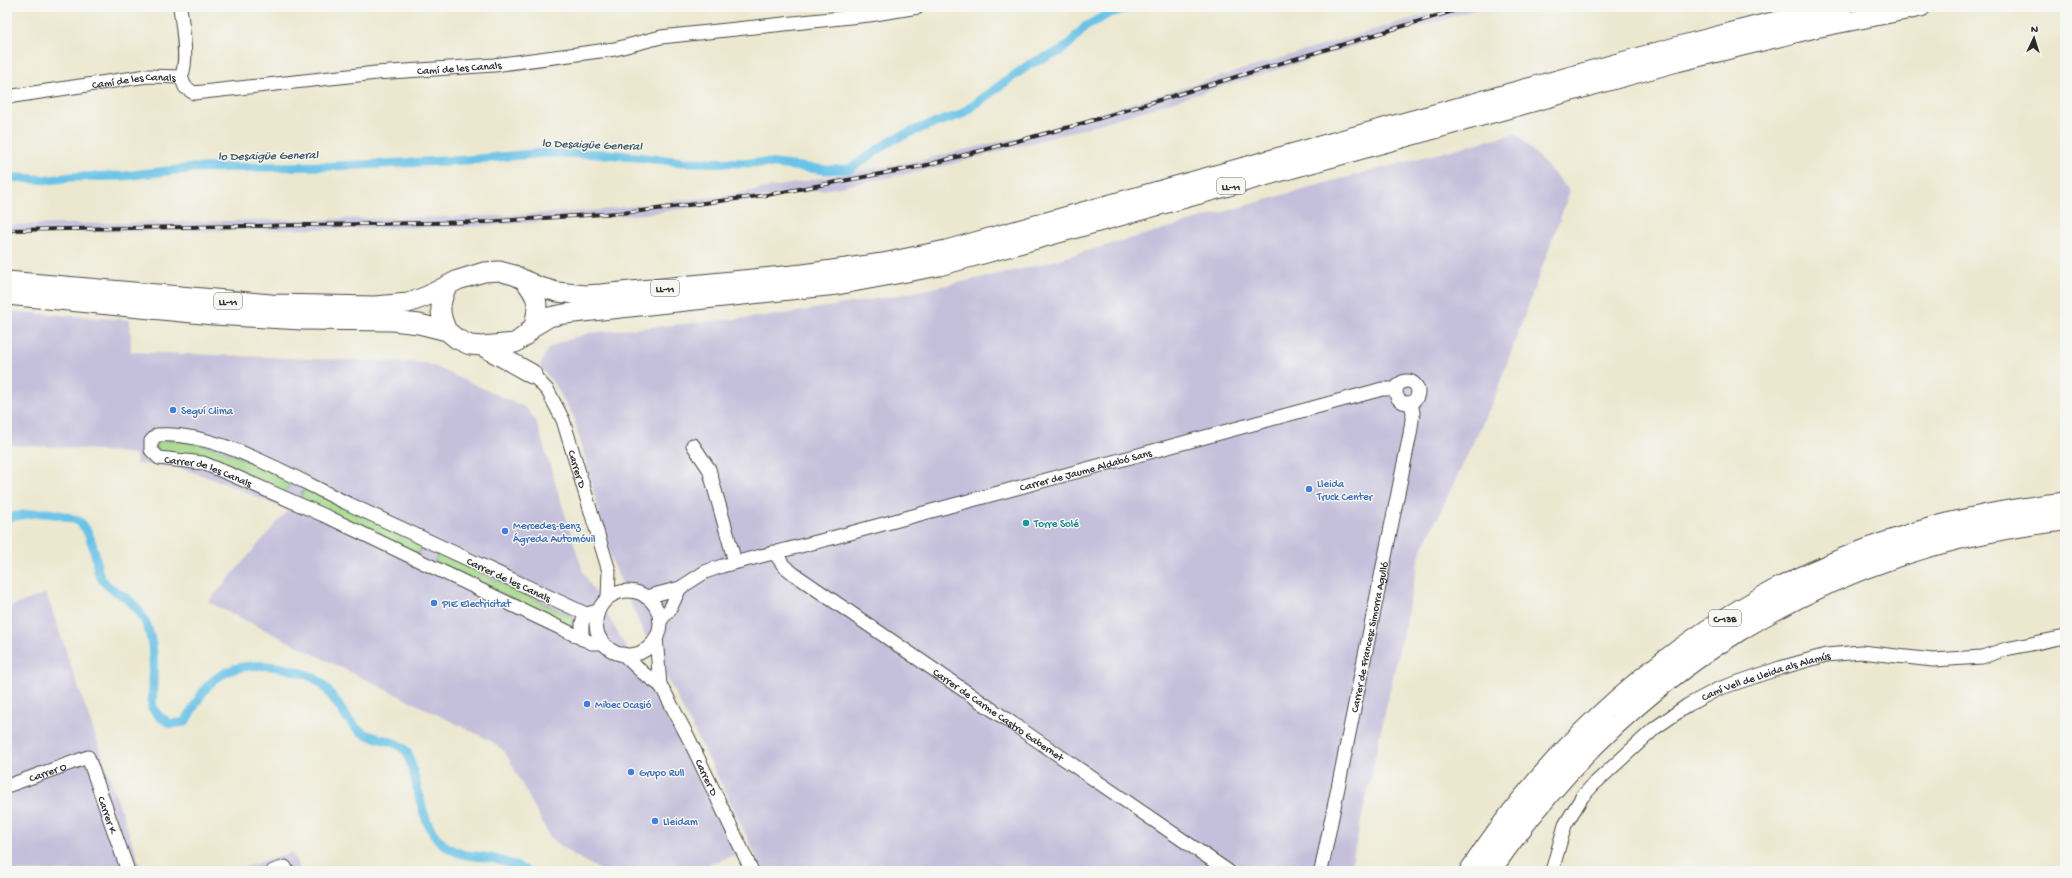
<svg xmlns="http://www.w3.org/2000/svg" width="2072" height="878" font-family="'Gochi Hand',sans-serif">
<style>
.industrial{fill:#c4c0db}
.green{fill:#a3d888;stroke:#67825a}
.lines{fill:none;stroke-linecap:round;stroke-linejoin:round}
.canal{stroke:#69c3e7;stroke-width:9}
.minor-casing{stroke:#484744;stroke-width:15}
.highway-casing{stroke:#484744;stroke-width:21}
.minor{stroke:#fff;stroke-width:13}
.highway{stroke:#fff;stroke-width:19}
.rail-casing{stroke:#2b2b2b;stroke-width:4}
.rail{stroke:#f6f6f2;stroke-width:2.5;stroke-dasharray:8;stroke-linecap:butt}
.shop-dot{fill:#3f7fe0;stroke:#f6f6f2;stroke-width:1.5}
.culture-dot{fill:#0f9aa8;stroke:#f6f6f2;stroke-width:1.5}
.labels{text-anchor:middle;stroke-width:3;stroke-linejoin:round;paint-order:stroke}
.shield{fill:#f6f6f2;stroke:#686867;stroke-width:1}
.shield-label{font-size:10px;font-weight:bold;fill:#2b2b2b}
.street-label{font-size:11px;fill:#2b2b2b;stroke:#f6f6f2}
.shop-label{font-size:11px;fill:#366cbe;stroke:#f6f6f2;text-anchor:start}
.culture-label{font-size:11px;fill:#0d838f;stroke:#f6f6f2;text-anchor:start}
.water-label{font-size:12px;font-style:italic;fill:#3e5963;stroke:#f6f6f2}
</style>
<rect width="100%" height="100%" fill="#f6f6f2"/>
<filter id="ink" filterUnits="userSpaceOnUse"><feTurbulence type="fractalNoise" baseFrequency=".025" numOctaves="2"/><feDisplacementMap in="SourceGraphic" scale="8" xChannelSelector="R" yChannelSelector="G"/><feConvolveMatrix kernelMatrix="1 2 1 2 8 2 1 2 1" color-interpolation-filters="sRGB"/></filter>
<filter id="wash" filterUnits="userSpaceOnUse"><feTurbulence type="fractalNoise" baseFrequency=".012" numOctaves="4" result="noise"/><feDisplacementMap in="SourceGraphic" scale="16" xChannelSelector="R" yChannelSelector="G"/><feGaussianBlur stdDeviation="0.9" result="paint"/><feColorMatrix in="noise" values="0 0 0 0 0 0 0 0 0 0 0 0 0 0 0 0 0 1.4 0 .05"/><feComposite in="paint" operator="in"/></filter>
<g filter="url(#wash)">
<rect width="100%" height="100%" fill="#ece8d0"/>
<path class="industrial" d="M1450 7H1483L1086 128 940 167 835 188 645 214 467 227 7 233V225L498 216 600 210 729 195 921 160 1020 137Z
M1516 133 1570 191 1494 399 1420 554 1350 871H763L730 801 641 627 612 561 574 418 557 388 540 366 547 350 558 343 589 333 778 315 900 295 1028 268 1314 186Z
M7 311 130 320 131 352 427 363 526 408 536 421 583 572 682 745 738 854 690 871H602L572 854 550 837 505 752 491 741 208 602 288 510 219 481 177 467 137 464 136 454 64 447 7 445Z
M46 593 142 871H7V608Z
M292 852 300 871H233Z"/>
<path class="green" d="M159 439C177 441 196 443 214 448 240 457 265 469 289 481V486L284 492 230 466 212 460 162 456 155 444Z
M307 489 422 543V548L418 554 301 500 302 492Z
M439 553 574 618V624L569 626 434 561Z"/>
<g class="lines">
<path class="canal" d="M7 177 50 180 71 177 124 176 194 168 335 166 467 160 543 153 607 154 683 162 766 163 827 170 850 169 892 140 923 127 960 115 1030 64 1061 51 1070 43 1085 27 1108 14 1130 7
M7 518C30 513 47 510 70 518 73 519 78 520 81 523 88 530 91 540 94 550 98 561 95 571 103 581 111 591 124 594 132 603 160 631 153 672 152 708L160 717 171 724 185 722C192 711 198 698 206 688 226 664 258 662 287 669 299 672 313 675 322 684 335 697 342 715 356 728 370 741 394 737 407 752 422 788 417 841 462 854 473 857 484 856 495 859 506 862 517 866 526 871"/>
</g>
</g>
<g filter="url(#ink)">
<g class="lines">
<g class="minor-casing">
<g id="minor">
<path d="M180 7C182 24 189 62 181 77"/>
<path id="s1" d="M181 77 185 87 194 93 376 73 494 65 615 49 661 37 869 15 918 7"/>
<path id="s2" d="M7 97 147 76 181 77"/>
<path id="s3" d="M532 374 548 391 563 420 609 571 608 598"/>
<circle cx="1407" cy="392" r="11"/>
<path d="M693 445 709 469 735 562"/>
<path id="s4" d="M774 552 784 566 794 574 1228 871"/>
<circle cx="628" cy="623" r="32"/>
<path id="s5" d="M646 597 680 588 705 572 722 566 828 539 1364 394 1382 389H1396"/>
<path id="s6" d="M598 611 586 614C507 577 428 541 349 504 295 479 217 430 157 435L151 441V450L159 458 203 463 232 475 330 518 577 636 592 643H602"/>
<path d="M660 621 670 609 680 588"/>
<path d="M656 637 660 685"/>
<path d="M582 639V623L586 614"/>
<path id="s7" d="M623 654 643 673 660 685 664 691 689 739 752 871"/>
<path id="s8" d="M7 786 88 757 128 871"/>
<path d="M273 871 285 867 287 871"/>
<path id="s9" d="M1321 871 1410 434 1413 413 1411 403"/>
<path id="s10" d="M1552 871 1565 825 1582 797 1593 785 1655 728 1688 705 1718 689 1780 668 1826 655 1861 652 1933 660 1982 657 2006 649 2065 637"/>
</g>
</g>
<g class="highway-casing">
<path id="highway" d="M7 281 271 304 375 306 408 303 427 296 458 280 484 272 499 271 514 275 537 286 557 292 585 295 601 294 803 274 883 263 946 250 1679 46 1764 24 1842 7
M525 281C539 299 539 304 534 326
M446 288C439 306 439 313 447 331
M7 295 213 315 302 320 393 321 419 324 447 331 457 339 470 345 482 346 515 343 526 335 534 326 549 317 564 314 837 285 939 266 1677 62 1815 28 1921 7
M482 346 532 374
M1469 871C1576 708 1728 589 1915 532 1964 517 2014 508 2065 502
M1491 871C1626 674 1826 546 2065 521"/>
</g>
<use href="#minor" class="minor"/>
<use href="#highway" class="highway"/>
<g class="rail-casing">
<path id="rail" d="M7 230 485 222 633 212 767 195 923 166 1077 125 1466 7"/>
</g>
<use href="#rail" class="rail"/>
</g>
</g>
<g class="shop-dot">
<circle cx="173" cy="410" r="4"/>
<circle cx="1309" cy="489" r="4"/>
<circle cx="505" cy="531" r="4"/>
<circle cx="434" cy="603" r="4"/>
<circle cx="587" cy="704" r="4"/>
<circle cx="631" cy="772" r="4"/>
<circle cx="655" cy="821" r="4"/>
</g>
<circle class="culture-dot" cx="1026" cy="523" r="4"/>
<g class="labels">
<g class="shield">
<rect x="1217" y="178" width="28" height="16" rx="3"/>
<rect x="651" y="280" width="28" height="16" rx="3"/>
<rect x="214" y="293" width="28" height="16" rx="3"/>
<rect x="1709" y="610" width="32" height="16" rx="3"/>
</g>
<g class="shield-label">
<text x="1231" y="190">LL-11</text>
<text x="665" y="292">LL-11</text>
<text x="228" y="305">LL-11</text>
<text x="1725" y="622">C-13B</text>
</g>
<g class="street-label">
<text dy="4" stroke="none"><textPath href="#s1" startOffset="288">Camí de les Canals</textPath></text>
<text dy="4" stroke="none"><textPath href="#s2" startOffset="128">Camí de les Canals</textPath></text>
<text dy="4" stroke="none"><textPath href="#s3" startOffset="107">Carrer D</textPath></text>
<text dy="4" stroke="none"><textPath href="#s5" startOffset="459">Carrer de Jaume Aldabó Sans</textPath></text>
<text dy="4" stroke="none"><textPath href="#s6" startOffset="560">Carrer de les Canals</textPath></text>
<text transform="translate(509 579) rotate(25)" y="4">Carrer de les Canals</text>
<text dy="4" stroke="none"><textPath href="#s9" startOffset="239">Carrer de Francesc Simorra Agulló</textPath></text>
<text dy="4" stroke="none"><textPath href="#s10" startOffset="305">Camí Vell de Lleida als Alamús</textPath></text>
<text dy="4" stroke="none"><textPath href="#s4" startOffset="278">Carrer de Carme Castro Gabernet</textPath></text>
<text dy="4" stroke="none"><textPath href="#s8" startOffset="43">Carrer O</textPath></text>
<text dy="4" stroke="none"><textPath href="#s7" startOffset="152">Carrer D</textPath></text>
<text dy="4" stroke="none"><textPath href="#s8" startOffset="147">Carrer K</textPath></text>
</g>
<g class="shop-label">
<text x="181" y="414">Seguí Clima</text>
<text x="1317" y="487">Lleida<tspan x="1317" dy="13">Truck Center</tspan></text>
<text x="513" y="529">Mercedes-Benz<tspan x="513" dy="13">Ágreda Automóvil</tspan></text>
<text x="442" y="607">PIE Electricitat</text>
<text x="595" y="708">Mibec Ocasió</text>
<text x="639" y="776">Grupo Rull</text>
<text x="663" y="825">Lleidam</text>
</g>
<g class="culture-label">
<text x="1034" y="527">Torre Solé</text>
</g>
<g class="water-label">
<text transform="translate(592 144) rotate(2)" y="4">lo Desaigüe General</text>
<text transform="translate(268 155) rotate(-1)" y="4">lo Desaigüe General</text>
</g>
</g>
<rect width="2072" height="878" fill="none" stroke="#f6f6f2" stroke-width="24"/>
<g transform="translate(2034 38) rotate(4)" stroke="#f6f6f2" stroke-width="3" paint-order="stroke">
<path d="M0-3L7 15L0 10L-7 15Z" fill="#2b2b2b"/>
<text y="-6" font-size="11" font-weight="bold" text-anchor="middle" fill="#2b2b2b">N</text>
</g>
</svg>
